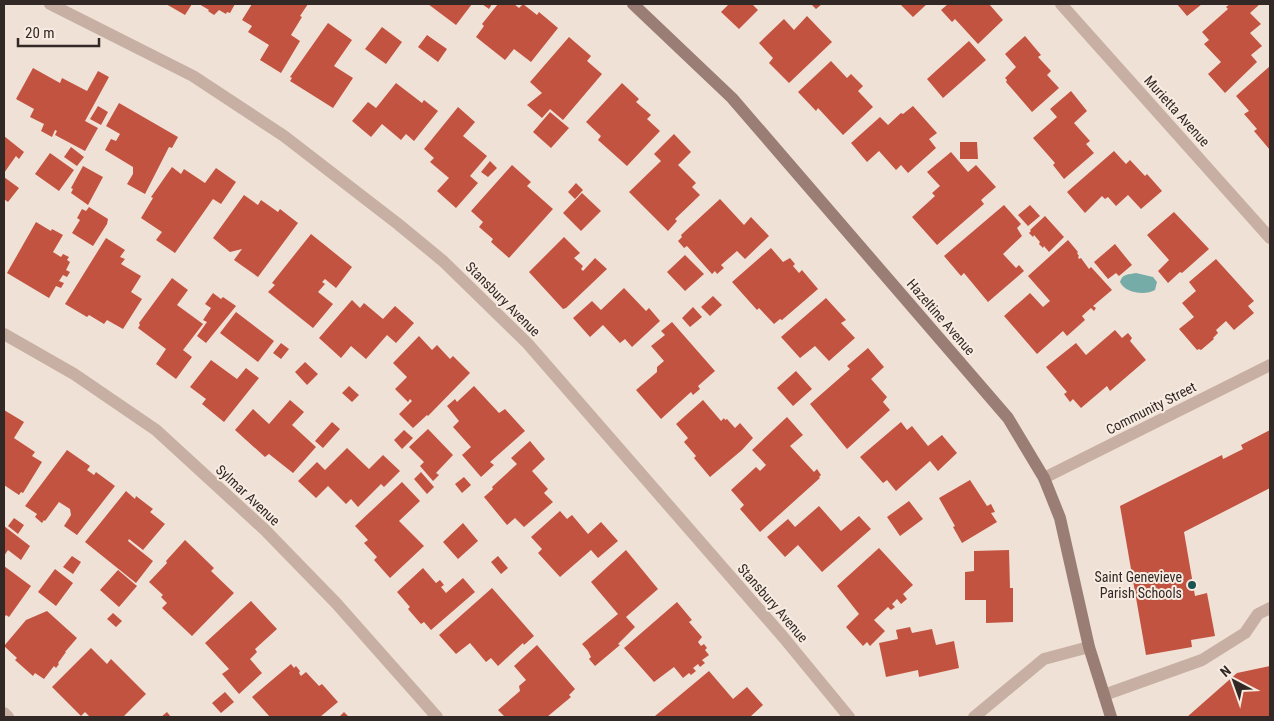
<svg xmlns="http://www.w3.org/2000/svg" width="1274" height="721" font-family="'Roboto Condensed',sans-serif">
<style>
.water{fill:#76aca8}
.building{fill:#c35341}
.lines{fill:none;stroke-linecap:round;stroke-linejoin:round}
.lane{stroke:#c7b0a3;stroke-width:12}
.street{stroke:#c7b0a3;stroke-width:12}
.secondary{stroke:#9a7e75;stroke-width:12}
.poi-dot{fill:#1c5250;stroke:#f8ece2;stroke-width:2}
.labels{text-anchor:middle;stroke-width:4;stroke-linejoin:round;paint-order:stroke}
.street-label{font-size:14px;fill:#322825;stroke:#f8ece2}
.poi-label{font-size:14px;fill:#322825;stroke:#f8ece2;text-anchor:end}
</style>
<rect width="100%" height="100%" fill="#f0e1d6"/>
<path class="water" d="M1136 273 1153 277 1157 282 1155 290C1145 296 1125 293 1120 282 1123 273 1128 275 1136 273Z"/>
<path class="building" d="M166 4H192L185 15Z
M199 4H235L230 13 227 12 226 14 219 10 214 15 208 11 209 10Z
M252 4H308L300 16 302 17 291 35 300 41 281 73 260 60 269 45 248 32 252 26 242 20Z
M428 4H472L456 25Z
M482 4H492L489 9Z
M498 4H514L519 8 523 4 537 15 539 12 558 28 531 62 514 49 505 60 476 37 484 26 482 24Z
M729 4H752L758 10 739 29 721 12Z
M811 4H822L816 9Z
M900 4H927L913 17Z
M948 4H989L1003 20 978 44 955 19 952 22 941 10Z
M1177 4H1202L1187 16Z
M1230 4H1260L1250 13 1261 24 1250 33 1262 46 1251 55 1257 62 1225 93 1208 74 1221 62 1204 44 1209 40 1202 32 1228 9 1226 7Z
M807 16 832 42 789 83 769 63 773 58 759 43 784 19 794 30Z
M328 23 352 40 334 66 353 78 333 108 290 81 292 78 290 77Z
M382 27 402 42 386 64 365 49Z
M427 35 447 49 438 62 418 47Z
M1025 36 1041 55 1038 57 1051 71 1047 75 1059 88 1032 112 1006 82 1007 80 1005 78 1016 67 1005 54Z
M569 37 591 56 587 61 602 74 563 120 550 109 542 118 527 105 542 93 530 82Z
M969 41 986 60 943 98 927 79Z
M831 61 847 78 851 74 863 86 858 91 873 107 843 135 818 108 816 111 798 92Z
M1270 66V150L1254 131 1257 129 1244 114 1249 111 1236 96Z
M33 68 60 83 62 78 87 91 98 71 109 77 85 121 98 128 85 151 55 135 57 131 55 130 52 137 41 131 44 124 30 117 34 109 16 99Z
M396 83 422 103 424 100 438 111 414 141 406 134 401 140 382 124 371 137 352 121 368 102 376 108Z
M622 83 639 99 636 102 651 115 647 119 660 131 627 166 598 140 601 136 586 122Z
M1071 91 1087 111 1074 123 1090 141 1086 144 1094 153 1064 179 1053 165 1055 163 1033 138 1057 117 1050 109Z
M119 103 178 137 172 148 169 147 145 194 127 184 133 174V167L105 150 111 139 116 141 120 134 106 126Z
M98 106 108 112 101 125 90 119Z
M913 106 937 133 929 139 936 148 908 173 901 165 896 170 879 151 867 162 851 143 880 117 888 125 901 113 903 114Z
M458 107 475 122 463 136 487 156 470 176 478 183 456 208 437 191 449 178 430 162 434 158 424 149Z
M550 112 569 128 551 148 533 132Z
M674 134 691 152 678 165 696 183 692 187 700 195 675 219 677 221 668 231 629 192 661 161 654 154Z
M4 136 24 152 19 159 16 156 4 173Z
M960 142H977L978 159H960Z
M71 147 84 157 77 166 64 157Z
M1114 151 1126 164 1130 160 1145 176 1147 174 1162 191 1141 209 1128 195 1116 206 1108 197 1105 199 1102 196 1085 213 1067 192Z
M951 152 968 172 976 165 996 187 981 200 984 204 937 245 912 217 935 196 932 193 940 186 927 172Z
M50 153 74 170 59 191 35 174Z
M490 161 497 168 488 177 481 172Z
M512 165 531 182 527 186 553 209 509 258 491 242 493 239 479 227 483 222 471 211Z
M83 166 103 177 88 205 71 193 73 189 71 188Z
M172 167 181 174 184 169 205 183 216 168 236 182 221 204 213 199 175 253 156 240 162 232 141 218 153 198 151 197Z
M4 177 19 188 8 202 4 199Z
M576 183 583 190 575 199 568 192Z
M582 193 601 211 581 231 563 213Z
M244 195 258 205 261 200 278 212 280 209 298 223 258 277 234 260 242 249 230 252 213 238Z
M720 199 744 225 751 217 769 236 745 259 737 251 721 265 724 268 717 274 715 271 712 274 687 246 684 248 678 241 682 237 681 235Z
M1004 205 1021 224 1017 228 1022 236 1003 254 1016 268 1019 265 1024 271 988 302 964 273 961 276 944 256Z
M1030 205 1040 216 1028 226 1018 215Z
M89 207 108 219 107 224 93 246 72 233 80 220 77 218 82 209 86 211Z
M1174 212 1209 249 1182 273 1180 272 1168 283 1158 271 1169 260 1147 235Z
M1045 216 1064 237 1049 252 1044 246 1043 248 1039 244 1040 242 1034 235 1033 237 1029 233 1031 231 1030 230Z
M36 222 51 231 52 229 63 235 53 252 61 257 63 254 69 257 67 260 70 262 66 270 70 272 67 277 63 275 59 281 64 283 61 288 56 286 49 298 7 273Z
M311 234 352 267 336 288 325 279 322 282 325 284 318 292 333 304 313 328 268 292 275 285 272 283Z
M564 237 580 253 574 258 583 266 581 269 583 271 595 258 607 269 566 308 563 309 529 272Z
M106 238 125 250 120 257 125 259 121 264 141 276 131 292 142 299 123 329 107 320 104 324 89 315 87 317 65 304Z
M1068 240 1078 252 1077 253 1079 256 1078 257 1079 259 1081 258 1089 269 1091 267 1112 290 1093 306 1096 308 1094 311 1091 308 1082 316 1085 320 1067 336 1063 331 1037 354 1004 316 1030 293 1043 307 1050 301 1028 276Z
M1115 244 1132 265 1119 276 1116 273 1108 279 1094 262Z
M771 248 783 262 790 258 795 264 793 266 799 273 802 270 818 289 782 320 780 319 774 324 759 308 757 310 732 282Z
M685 255 704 274 685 291 667 272Z
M1216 259 1254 301 1248 306 1254 313 1234 330 1226 321 1216 330 1218 333 1213 338 1214 339 1201 350 1199 349 1197 350 1179 329 1194 317 1182 303 1196 291 1189 282Z
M172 278 188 290 177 305 203 324 183 350 192 357 176 379 156 364 166 349 138 328 140 325 139 323Z
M624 288 646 311 649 308 660 321 632 347 625 339 620 343 603 325 590 337 573 318 592 301 601 310Z
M213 293 221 299 223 297 236 306 206 343 197 336 207 322 203 320 211 308 205 304Z
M713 296 722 305 710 316 701 307Z
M826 298 846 320 841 323 855 338 829 361 815 346 800 358 781 337Z
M352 300 360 308 364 303 383 319 395 306 414 323 396 343 387 335 366 359 351 346 341 358 319 338Z
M693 307 702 317 690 327 682 318Z
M236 312 274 341 258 362 220 333Z
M672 322 715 371 698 386 700 389 693 395 691 392 661 419 636 390 657 372V367L664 361 651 346 665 335 661 331Z
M1115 330 1122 338 1128 333 1132 338 1130 341 1146 360 1110 391 1107 386 1081 408 1073 399 1070 402 1064 394 1067 392 1046 367 1076 343 1086 355Z
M419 336 432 350 437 345 450 359 453 356 470 373 428 416 427 415 413 428 399 414 412 401 410 399 408 402 395 389 407 377 393 363Z
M281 343 289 349 281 359 273 353Z
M868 348 884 367 871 379 887 397 883 402 890 410 847 449 810 404 850 369 847 366Z
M211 360 237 379 246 368 259 378 224 422 202 404 206 399 190 387Z
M305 362 318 374 307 385 295 372Z
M796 371 812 389 793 406 777 388Z
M349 386 359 395 352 402 342 393Z
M474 386 499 413 505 409 525 431 490 462 494 465 481 477 462 455 471 447 453 427 459 421 447 406 455 399 457 402Z
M290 400 304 412 292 425 316 447 293 473 269 454 270 453 265 457 235 430 253 409 269 424Z
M703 400 721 421 724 418 725 420 727 419 735 428 740 423 753 438 742 450 710 477 694 458 696 456 684 442 688 438 676 424Z
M4 410 24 422 14 438 35 452 32 456 42 462 23 493 21 492 19 495 4 485Z
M787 417 803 435 790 446 814 472 817 469 821 475 819 477 820 478 760 532 740 509 744 505 731 490 756 467 760 471 766 465 752 450Z
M332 422 340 429 323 448 315 441Z
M901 422 907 430 912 426 928 446 942 435 957 453 938 471 930 461 896 491 887 480 883 483 860 457Z
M428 429 453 455 436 473 439 475 433 481 420 466 424 462 409 447Z
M404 430 413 438 402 449 394 440Z
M1270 430V488L1184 532 1195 596 1207 593 1215 636 1191 640 1192 647 1146 655 1120 506 1222 455 1223 459 1243 449 1241 445Z
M530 441 545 459 532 471 548 489 544 493 553 502 524 527 515 518 507 525 484 497 493 489 492 487 517 464 511 458Z
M347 448 369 469 383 455 400 471 384 487 381 484 358 507 351 499 346 504 328 486 316 498 298 481 317 462 325 470Z
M67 450 90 466 87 470 94 475 96 472 115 486 77 535 64 526 71 515 70 509 59 502 45 521 44 520 42 523 35 517 37 514 25 506Z
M421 472 434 487 427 494 414 479Z
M464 477 471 485 462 493 455 484Z
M970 480 987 506 991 504 995 512 991 513 997 522 962 543 953 527 955 526 939 498Z
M402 482 420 501 399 521 424 546 390 578 374 560 377 557 364 543 368 540 355 526Z
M126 491 135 499 136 496 153 509 150 512 165 524 143 550 129 539 128 541 153 561 136 583 85 542Z
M909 501 923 519 900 536 887 517Z
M819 506 841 531 859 516 871 529 822 572 798 545 785 557 767 537 788 519 795 527Z
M560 511 567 519 572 515 588 534 601 522 618 541 598 558 591 550 560 577 538 553 542 549 531 537Z
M14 518 24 525 18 534 8 526Z
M463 523 478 541 458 559 443 542Z
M4 526 30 546 21 560 8 550 4 556Z
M185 540 214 568 211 571 234 593 192 636 162 608 167 603 161 597 163 595 149 582 167 563 166 561Z
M879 548 913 585 903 594 907 599 901 604 897 599 892 604 895 607 891 610 888 607 874 620 885 631 870 646 867 642 863 646 846 627 859 614 837 586Z
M626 550 658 589 626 617 635 627 618 644 620 645 595 666 589 659 591 657 588 651 582 644 618 614 591 582Z
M1009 550 1010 588H1013V622L986 623V600H965V572L974 571V551Z
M72 556 81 562 73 574 63 567Z
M498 556 508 568 501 574 491 562Z
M4 566 31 586 9 617 6 615 4 618Z
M423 568 436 583 440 580 444 585 441 587 446 593 463 578 475 592 431 630 424 622 421 624 408 609 410 607 397 592Z
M55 569 73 583 56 606 38 592Z
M118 570 137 586 119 607 100 590Z
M492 588 534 636 524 645 523 643 498 666 491 658 486 662 470 643 456 654 439 635Z
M251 601 277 629 255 649 257 652 250 659 262 673 239 694 222 674 229 669 205 643Z
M677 602 692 620 689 622 702 637 698 642 701 646 704 644 707 648 705 650 709 655 702 660 705 663 700 667 698 664 693 668 696 671 691 675 689 673 683 678 674 667 654 682 624 648Z
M47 611 77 638 65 652H66L58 663 59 664 56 668 54 666 44 679 35 673 33 676 15 660 17 658 4 646 26 620Z
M113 613 122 621 116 627 107 619Z
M910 627 912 633 932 629 936 645 954 641 959 668 919 677 918 670 886 677 879 643 898 639 896 630Z
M537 645 575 689 569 695 571 697 547 717H502L504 716 498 710 520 691 519 686 526 680 514 666Z
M91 648 107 664 111 659 146 694 123 717H90L85 712 81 716 52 687Z
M291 664 294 668 296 666 300 671 299 673 301 676 306 672 319 686 322 684 338 702 320 717H270L252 697Z
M1270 666V717H1187L1237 673Z
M709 671 733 699 747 687 763 705 750 717 736 716 735 717H657L655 716Z
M225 692 234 702 221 713 212 703Z
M167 712 171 717H161Z
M344 712 349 717H339Z"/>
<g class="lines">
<path class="lane" d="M1104 695 1202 660 1245 633 1258 614 1270 608"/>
<path class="street" d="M50 4 193 76 284 136 398 224 443 261 528 344 784 638 849 717
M1061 4 1270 238
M4 334 74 374 156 430 265 530 336 603 437 717
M1044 478 1270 365
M4 713 8 717
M974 717 1044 659 1089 647"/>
<path class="secondary" d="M633 4 732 98 1008 418 1044 478 1060 518 1089 647 1111 717"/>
</g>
<circle class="poi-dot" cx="1192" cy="585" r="5"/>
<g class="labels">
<g class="street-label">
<text transform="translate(1177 111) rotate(48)" y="5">Murietta Avenue</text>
<text transform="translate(503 299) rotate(45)" y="5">Stansbury Avenue</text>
<text transform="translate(941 317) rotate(49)" y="5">Hazeltine Avenue</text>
<text transform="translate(1151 408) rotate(-27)" y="5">Community Street</text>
<text transform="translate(248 495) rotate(43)" y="5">Sylmar Avenue</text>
<text transform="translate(773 603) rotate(49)" y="5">Stansbury Avenue</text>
</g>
<g class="poi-label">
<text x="1182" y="582">Saint Genevieve<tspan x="1182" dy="16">Parish Schools</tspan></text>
</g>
</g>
<rect width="1274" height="721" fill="none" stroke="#322825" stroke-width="10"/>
<g transform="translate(1234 681) rotate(319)" stroke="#f8ece2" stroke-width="4" paint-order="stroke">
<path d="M0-4L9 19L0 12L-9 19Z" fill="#322825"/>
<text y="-8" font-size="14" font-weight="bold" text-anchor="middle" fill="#322825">N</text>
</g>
<path d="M18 38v8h81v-8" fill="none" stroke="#322825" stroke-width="2.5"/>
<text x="25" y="38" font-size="15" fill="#322825" stroke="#f8ece2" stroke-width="4" paint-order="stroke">20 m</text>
</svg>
